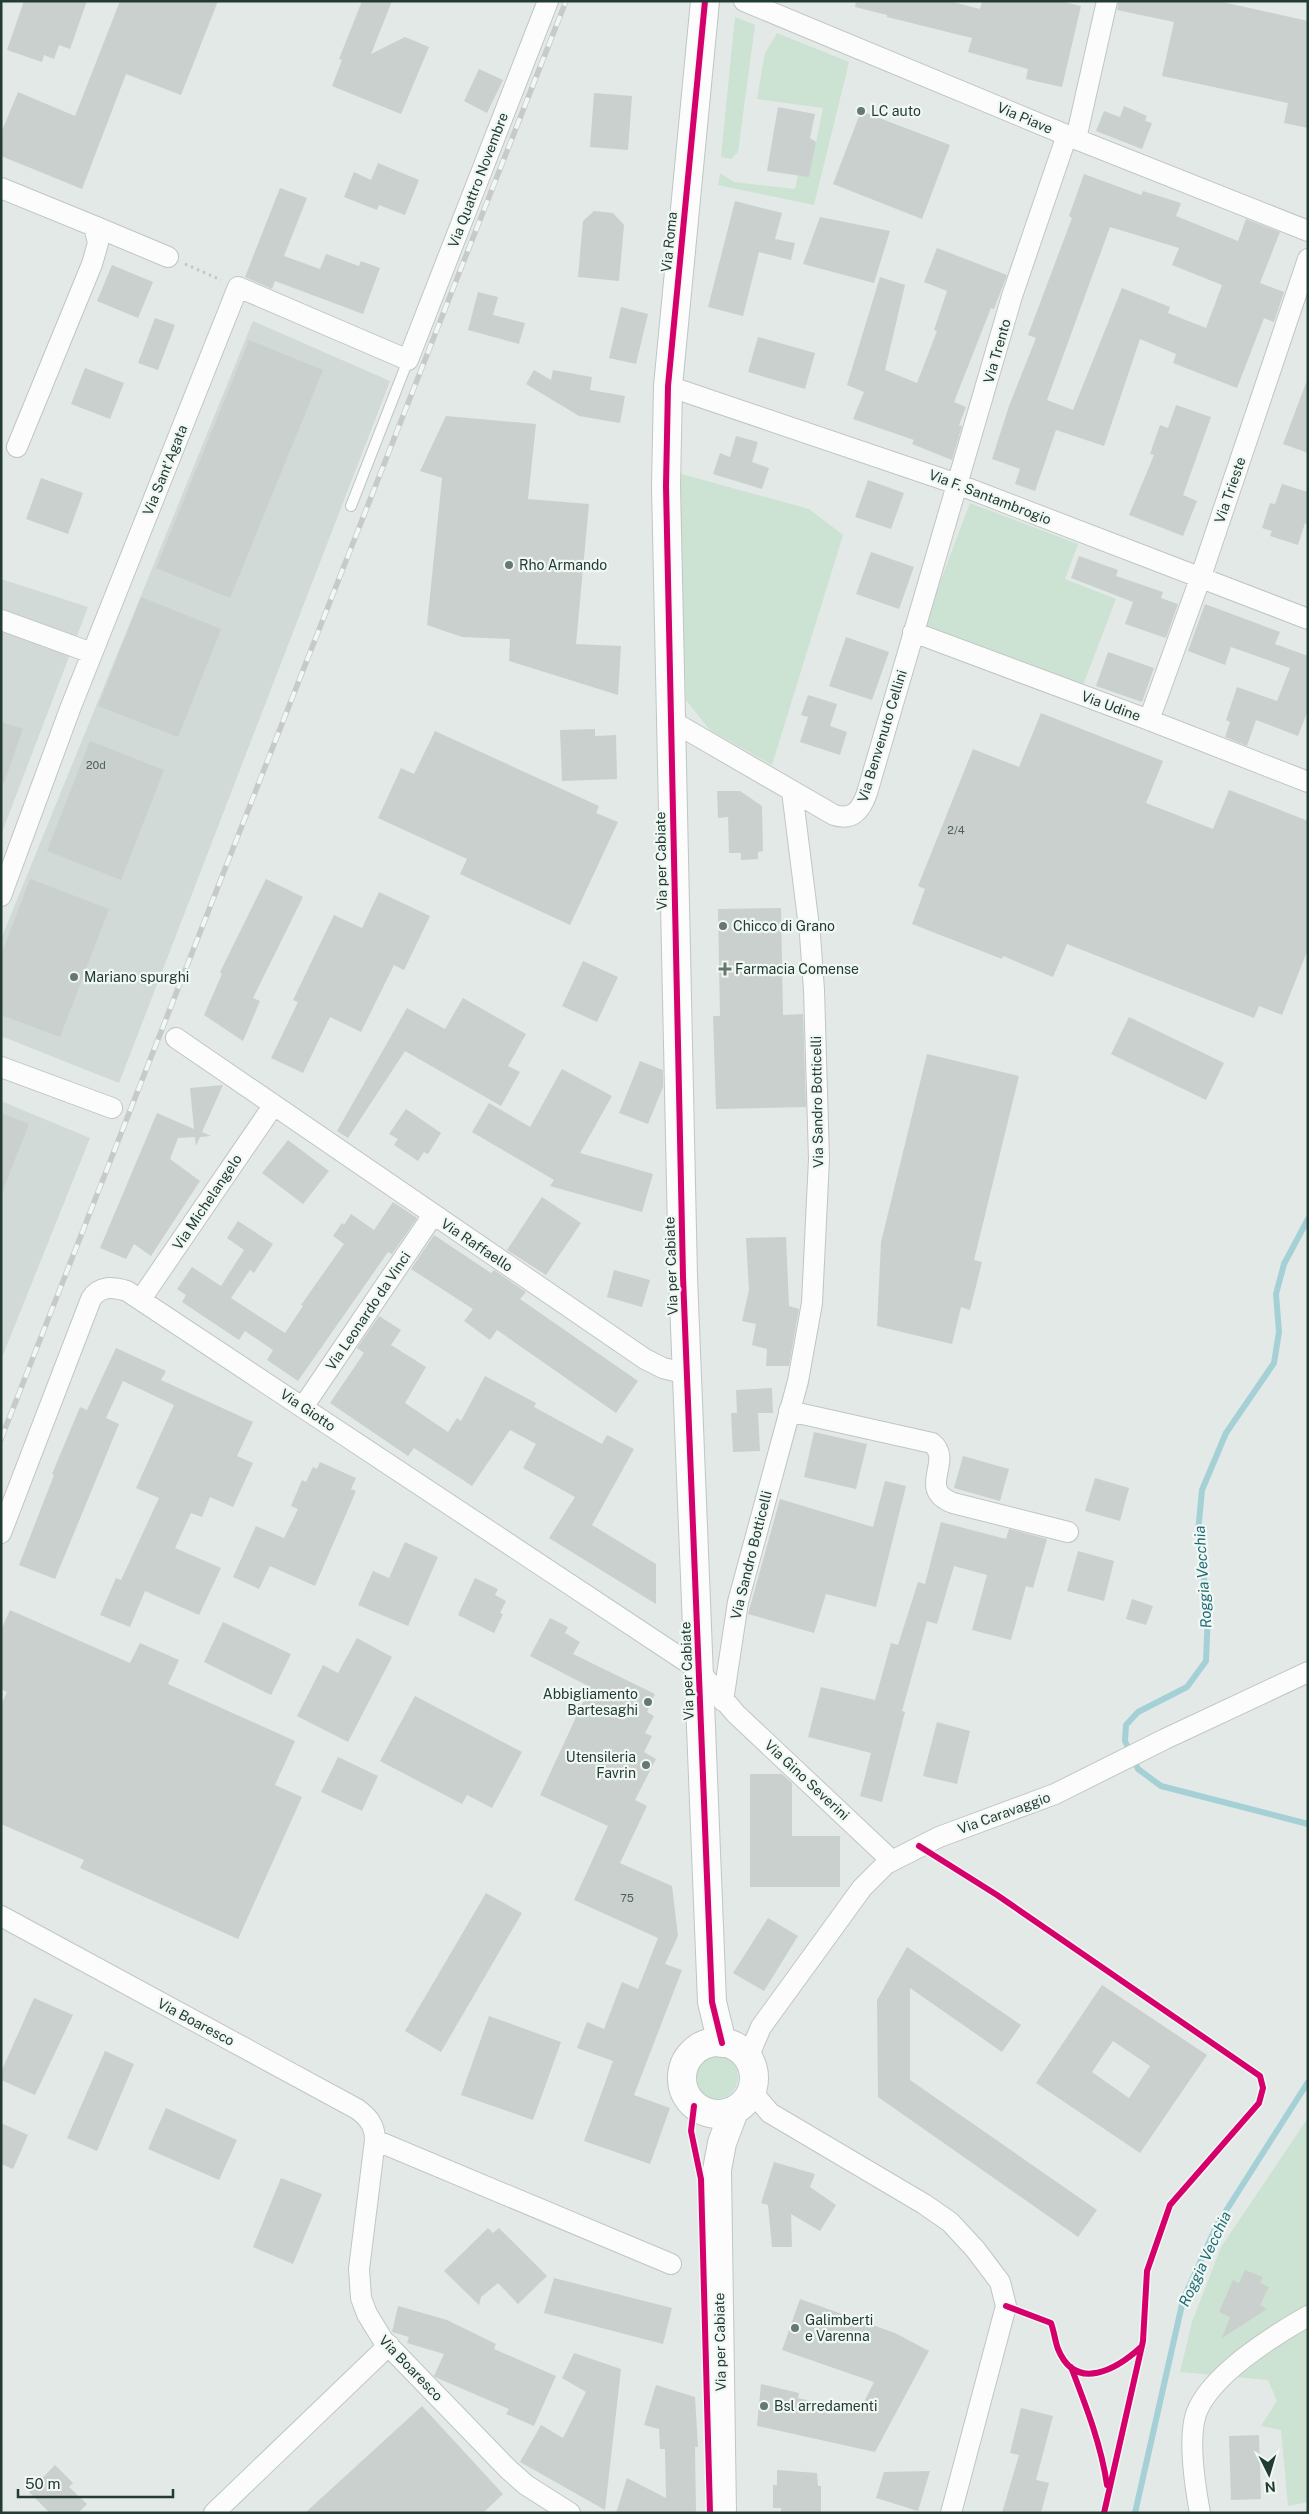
<svg xmlns="http://www.w3.org/2000/svg" width="1309" height="2514" font-family="'Public Sans',sans-serif">
<style>
.built{fill:#d1dad6}
.green{fill:#cce2d2}
.lines{fill:none;stroke-linecap:round;stroke-linejoin:round}
.stream{stroke:#a5d1d6;stroke-width:6}
.building{fill:#cad0cd;fill-rule:evenodd}
.lane-casing{stroke:#c0c6c3;stroke-width:12}
.street-casing{stroke:#c0c6c3;stroke-width:22}
.secondary-casing{stroke:#bfc6c3;stroke-width:30}
.path{stroke:#c0c9c5;stroke-width:3;stroke-dasharray:2.5 4;stroke-linecap:butt}
.lane{stroke:#fbfcfb;stroke-width:10}
.street{stroke:#fbfcfb;stroke-width:20}
.secondary{stroke:#fbfcfb;stroke-width:28}
.rail-casing{stroke:#c7cac9;stroke-width:5.5}
.rail{stroke:#f1f8f4;stroke-width:4;stroke-dasharray:11;stroke-linecap:butt}
.cycleway-casing{stroke:#f1f8f4;stroke-width:9}
.cycleway{stroke:#d6006c;stroke-width:6}
.poi-dot{fill:#667872;stroke:#f1f8f4;stroke-width:2}
.labels{text-anchor:middle;stroke-width:4.5;stroke-linejoin:round;paint-order:stroke}
.number-label{font-size:11px;fill:#4d615a}
.poi-label{font-size:14px;fill:#223b33;stroke:#f1f8f4;text-anchor:start}
.street-label{font-size:14px;fill:#223b33;stroke:#f1f8f4}
.water-label{font-size:15px;font-style:italic;fill:#1e6a75;stroke:#f1f8f4}
</style>
<rect width="100%" height="100%" fill="#e3e9e6"/>
<path class="built" d="M253 321 390 381 119 1083 1 1036V939Z
M1 579 88 607 1 835Z
M1 1101 90 1138 1 1360Z"/>
<path class="green" d="M735 17 755 25 738 152 731 159 721 157Z
M777 33 849 62 814 205 718 185 720 173 734 182 795 189 798 175 809 176 823 108 757 99 765 53Z
M678 473 809 509 843 535 772 765 710 730 686 700Z
M970 503 1078 544 1065 579 1116 599 1083 685 924 625Z
M694 2077a22 22 0 1 1 44 0a22 22 0 1 1-44 0Z
M1308 2118V2502L1288 2506 1281 2430 1261 2426 1277 2401 1268 2380 1180 2372 1192 2322 1221 2247Z"/>
<g class="lines">
<path class="stream" d="M1308 1219 1284 1264 1276 1294 1279 1332 1274 1363 1226 1433 1202 1490 1198 1532 1208 1612 1206 1661 1187 1687 1138 1712 1126 1725 1125 1741 1138 1769 1161 1786 1308 1824
M1135 2513 1183 2300 1217 2225 1308 2082"/>
</g>
<path class="building" d="M24 1H87L70 49 59 45 54 59 44 55 42 62 7 50Z
M120 1H218L181 95 126 74 82 189 1 156V133L18 92 75 116Z
M362 1H392L371 54 405 37 429 47 401 114 332 86 342 60 339 59Z
M856 1H949L980 9 982 1H1060L1081 6 1062 87 1026 79 1028 69 968 52 972 38 887 17V15L855 7Z
M1119 1H1218L1308 21V128L1284 123 1288 103 1162 76 1174 22 1117 10Z
M479 69 503 80 487 113 464 101Z
M594 93 632 96 628 150 590 147Z
M1124 106 1147 116 1145 121 1152 123 1142 149 1096 131 1104 111 1120 117Z
M778 107 815 114 810 138 816 142 809 177 767 171Z
M861 111 950 145 922 219 833 184Z
M378 163 419 180 405 215 379 205 377 210 344 197 354 172 371 180Z
M1084 174 1141 195 1143 191 1181 203 1176 216 1238 241 1246 219 1280 232 1260 283 1284 292 1274 322 1264 318 1237 388 1173 363 1176 354 1140 339 1104 446 1056 430 1035 491 1015 484 1020 469 992 459 1009 406 1036 338 1028 335 1072 218 1069 216ZM1110 227 1179 248 1172 265 1222 285 1206 328 1168 313 1170 307 1122 288 1073 410 1047 400Z
M280 188 307 198 284 256 320 269 326 254 359 266 361 261 380 268 363 314 275 281 272 289 245 277Z
M735 201 782 213 775 239 795 243 791 260 759 252 743 316 708 307Z
M594 211 613 213 624 225 619 281 578 277 583 221Z
M820 217 890 231 874 283 803 264Z
M937 248 1007 275 994 309 991 308 954 402 966 407 959 425 962 426 952 460 912 444 914 440 853 419 864 392 847 385 880 277 905 285 885 370 917 383 937 331 934 330 947 291 924 282Z
M112 265 153 282 138 318 97 301Z
M478 292 498 297 493 315 525 323 519 344 468 330Z
M621 307 648 314 636 364 609 358Z
M155 318 175 325 158 370 138 363Z
M758 337 815 353 805 389 748 372Z
M249 340 323 370 230 598 156 568Z
M85 368 124 383 110 419 71 404Z
M534 370 551 380 553 370 592 377 590 390 625 396 620 423 579 416 526 384Z
M1306 383H1308V453L1283 444Z
M1176 405 1211 417 1183 495 1197 501 1183 536 1129 515 1154 455 1150 454 1160 425 1168 428Z
M446 416 536 424 528 499 589 504 576 644 621 646 618 695 509 661 510 639 462 637 427 625 442 478 420 471Z
M736 436 758 442 752 462 769 468 762 489 713 474 720 453 730 457Z
M41 478 83 493 68 534 26 519Z
M868 480 904 493 891 529 855 517Z
M1282 484 1308 492V524L1305 523 1298 545 1270 536 1272 531 1262 528 1270 503 1275 504Z
M871 552 914 567 899 609 856 594Z
M1079 556 1118 570 1116 576 1163 592 1161 598 1178 604 1166 638 1125 624 1133 602 1071 578Z
M141 597 221 629 178 737 98 706Z
M1205 604 1280 632 1275 644 1308 656V710L1298 736 1256 720 1247 746 1225 737 1230 722 1226 720 1237 687 1277 701 1290 668 1231 647 1225 665 1188 651Z
M846 637 889 652 872 700 829 686Z
M1108 652 1154 668 1142 702 1096 686Z
M808 695 837 704 830 726 847 732 840 755 800 742 808 717 801 715Z
M1041 713 1163 761 1146 803 1213 829 1229 790 1308 821V949L1282 1015 1259 1006 1254 1018 1067 944 1053 977 1003 956 1002 959 912 924 925 889 918 886 973 749 1019 767Z
M1 722 23 729 4 783 1 782Z
M595 729V736L616 735 617 779 562 781 560 730Z
M435 731 599 806 596 813 618 822 570 925 460 874 467 859 378 818 401 768 414 774Z
M90 741 164 770 121 880 47 851Z
M717 791H740L762 806 763 851 758 852V859L741 860V853H729L728 817 718 818Z
M30 879 109 909 60 1037 1 1015V955Z
M266 879 303 897 253 998 260 1001 243 1041 204 1015 222 974 220 972Z
M379 892 430 916 404 970 394 965 361 1032 330 1017 303 1073 271 1058 298 1002 293 1000 334 915 362 928Z
M781 908 783 1015 803 1014 806 1107 716 1109 713 1016H720L718 909Z
M583 961 618 977 597 1022 562 1006Z
M463 998 526 1034 508 1066 520 1072 501 1106 405 1051 348 1138 337 1131 407 1008 445 1029Z
M1129 1017 1224 1063 1206 1100 1111 1054Z
M927 1054 1019 1076 974 1260 982 1262 970 1310 961 1307 952 1344 877 1326 881 1242Z
M640 1061 663 1070V1087L648 1124 619 1113Z
M562 1069 612 1096 580 1153 653 1174 642 1212 550 1186 554 1180 472 1132 489 1103 530 1127Z
M223 1085 202 1132 211 1136 200 1137 196 1146 195 1137 178 1138 170 1159 200 1181 151 1256 134 1244 126 1259 100 1248 157 1113 194 1129 190 1088Z
M406 1109 441 1133 428 1154 424 1152 418 1161 394 1145 398 1139 389 1134Z
M1 1113 29 1124 2 1192 1 1191Z
M288 1140 329 1171 303 1204 262 1173Z
M542 1197 581 1223 546 1275 507 1250Z
M393 1202 417 1218 392 1254 388 1252 298 1381 267 1360 273 1350 245 1331 239 1340 182 1302 186 1295 177 1289 192 1267 221 1286 244 1250 227 1238 238 1221 273 1244 254 1273 250 1270 231 1298 285 1333 303 1306 301 1305 344 1244 333 1236 342 1223 344 1225 351 1214 374 1230Z
M434 1235 491 1273 494 1270 526 1292 520 1299 638 1381 616 1413 497 1330 490 1340 464 1321 473 1309 411 1269Z
M786 1237 789 1306 799 1309 789 1366H766L767 1349 752 1345 756 1324 742 1321 749 1290 746 1238Z
M614 1270 650 1280 642 1307 607 1297Z
M379 1316 401 1330 391 1345 426 1367 405 1403 448 1432 457 1418 461 1421 485 1376 536 1403 534 1407 602 1444 607 1435 634 1449 592 1525 656 1564V1604L549 1538 575 1497 523 1468 536 1444 510 1430 472 1486 414 1448 408 1456 330 1403 364 1353 357 1348Z
M116 1348 166 1371 161 1380 253 1422 237 1456 253 1463 233 1507 210 1497 202 1517 191 1513 175 1548 221 1568 199 1615 145 1591 130 1627 100 1615 116 1578 121 1580 159 1498 136 1488 174 1405 123 1381 106 1418 119 1424 55 1579 19 1565 54 1475 52 1474 80 1407 87 1410Z
M772 1388 773 1413H758L760 1451 733 1452 731 1413H737L736 1390Z
M814 1432 867 1444 856 1489 804 1477Z
M963 1456 1009 1469 1000 1501 954 1488Z
M320 1462 356 1478 351 1489 356 1491 315 1586 270 1566 259 1589 233 1577 256 1526 284 1538 298 1509 291 1506 302 1480 306 1482 313 1467 317 1469Z
M1095 1478 1129 1488 1120 1521 1085 1511Z
M885 1481 906 1486 876 1607 826 1594 814 1633 748 1614 780 1499 873 1527Z
M941 1522 1006 1539 1009 1529 1047 1539 1033 1588 1026 1586 1011 1640 972 1630 987 1575 954 1566 937 1624 927 1621 902 1711 905 1712 882 1802 860 1796 871 1753 808 1737 821 1687 875 1700 891 1643 898 1645 918 1582 925 1584Z
M405 1542 438 1557 408 1626 358 1605 373 1571 389 1578Z
M1078 1551 1114 1561 1104 1601 1067 1591Z
M475 1578 498 1589 495 1595 506 1601 500 1613 503 1614 494 1633 458 1615Z
M1132 1599 1153 1606 1146 1625 1126 1619Z
M10 1610 130 1663 140 1643 179 1660 168 1684 295 1741 275 1785 302 1797 238 1939 80 1868 84 1860 1 1824V1705L7 1692 1 1689V1630Z
M550 1618 568 1627 565 1633 580 1642 573 1654 655 1694 647 1712 654 1716 645 1733 652 1736 644 1752 656 1759 635 1800 647 1806 620 1863 672 1886 678 1936 665 1964 682 1970 634 2095 670 2108 650 2164 584 2141 613 2061 577 2048 587 2022 604 2029 622 1982 638 1989 658 1938 574 1900 608 1826 540 1795 590 1687 530 1656Z
M223 1622 291 1654 271 1695 204 1662Z
M357 1638 392 1657 348 1742 297 1716 323 1665 338 1673Z
M415 1696 522 1752 492 1808 467 1795 462 1804 380 1761Z
M937 1722 970 1731 957 1784 923 1776Z
M338 1757 378 1776 362 1811 321 1792Z
M750 1774H782L792 1783V1836H840V1887H750Z
M486 1893 522 1913 441 2052 405 2031Z
M768 1918 798 1936 764 1991 733 1973Z
M907 1947 1021 2025 1002 2052 910 1988V2080L1097 2210 1078 2237 878 2097 877 2000Z
M1102 1985 1207 2055 1140 2153 1036 2083ZM1113 2041 1150 2066 1129 2098 1092 2072Z
M34 1998 73 2015 35 2095 1 2080V2072Z
M489 2016 561 2042 533 2120 461 2095Z
M105 2051 134 2064 97 2151 67 2138Z
M166 2108 237 2140 219 2180 148 2149Z
M1 2123 28 2135 13 2169 1 2164Z
M774 2162 815 2174 810 2187 836 2205 820 2231 791 2214 792 2247H772L768 2205 761 2203Z
M281 2178 322 2194 293 2264 253 2247Z
M488 2228 493 2233 499 2228 547 2276 518 2304 498 2283 481 2297 479 2305 444 2271Z
M1245 2270 1263 2277 1260 2283 1269 2287 1260 2305 1267 2309 1222 2338 1230 2317 1219 2312 1233 2280 1239 2283Z
M554 2278 672 2308 663 2344 544 2313Z
M800 2299 895 2333 929 2351 875 2452 757 2426 761 2384 799 2393 798 2398 859 2412 874 2382 782 2350Z
M398 2306 447 2320 496 2344 494 2349 556 2376 534 2426 506 2414 509 2409 435 2377 434 2376 444 2354 407 2343 409 2337 392 2332Z
M574 2353 621 2369 605 2510 520 2462 541 2425 563 2438 586 2392 562 2378Z
M656 2385 695 2397 698 2447H695L696 2513H616L627 2478 666 2498 665 2449H660L659 2429 644 2425Z
M422 2406 503 2494 483 2513H305Z
M1021 2408 1053 2416 1036 2480 1049 2483 1041 2513H1002L1019 2455 1010 2453Z
M1259 2435 1261 2499 1231 2500 1229 2436Z
M55 2465 73 2483 69 2487 87 2504 78 2513H50L29 2492Z
M777 2470 817 2473 818 2486H821V2513H781V2508H773V2485H777Z
M930 2471 918 2511 876 2498 884 2472Z"/>
<g class="lines">
<g class="lane-casing">
<path id="lane" d="M351 506 408 360"/>
</g>
<g class="street-casing">
<path id="street" d="M744 1 1076 139 1308 231
M1076 139 1107 1
M1 188 94 226 98 243 92 264 17 447
M94 226 168 257
M668 386 957 484 1308 619
M1 620 92 653
M913 632 1149 720 1308 782
M670 720 834 815C853 821 861 810 867 793L1012 296 1067 135
M1149 720 1200 579 1308 259
M1 896 70 709 238 287 408 360 548 1
M176 1038 645 1359 663 1368 687 1374
M1 1067 112 1108
M141 1299 273 1106
M303 1407 433 1215
M789 1411 932 1443C954 1461 916 1489 953 1503L1068 1532
M1 1533 91 1299C100 1285 113 1287 127 1291L690 1664 700 1672 736 1714 891 1860
M723 1701 738 1602 798 1381 812 1303 819 1159 814 990 810 935 792 791
M1 1916 357 2109C368 2117 375 2125 375 2140L359 2269 361 2298 367 2314 383 2340 508 2469 526 2485 570 2513
M750 2061 752 2048 761 2027 862 1888 886 1864 939 1837 1055 1794 1165 1739 1308 1672
M753 2088 758 2099 770 2113 924 2204 950 2222 975 2249 1000 2282 1006 2306 951 2513
M375 2140 671 2264
M214 2513 389 2345
M1200 2513C1195 2486 1188 2439 1196 2414 1209 2376 1274 2335 1308 2316"/>
</g>
<g class="secondary-casing">
<path id="secondary" d="M705 1 668 386 666 486 683 1277 712 2002 722 2043
M682 2078a36 36 0 1 1 72 0a36 36 0 1 1-72 0Z
M722 2513 717 2170 722 2143 734 2111"/>
</g>
<path class="path" d="M185 264 221 280"/>
<use href="#lane" class="lane"/>
<use href="#street" class="street"/>
<use href="#secondary" class="secondary"/>
<g class="rail-casing">
<path id="rail" d="M1 1439 566 1"/>
</g>
<use href="#rail" class="rail"/>
<g class="cycleway-casing">
<path id="cycleway" d="M705 1 668 386 666 486 683 1277 712 2002 722 2043
M919 1846 997 1895 1260 2076 1263 2088 1259 2103 1170 2205 1147 2271 1143 2341 1104 2513
M694 2106 691 2131 701 2179 710 2513
M1006 2306 1051 2323C1054 2331 1055 2341 1058 2349 1076 2393 1117 2369 1141 2347
M1071 2367C1086 2406 1101 2444 1107 2485"/>
</g>
<use href="#cycleway" class="cycleway"/>
</g>
<g class="poi-dot">
<circle cx="861" cy="111" r="5"/>
<circle cx="509" cy="565" r="5"/>
<circle cx="723" cy="926" r="5"/>
<path d="M722.5 961.5h5v5h5v5h-5v5h-5v-5h-5v-5h5z"/>
<circle cx="74" cy="977" r="5"/>
<circle cx="648" cy="1702" r="5"/>
<circle cx="646" cy="1765" r="5"/>
<circle cx="795" cy="2328" r="5"/>
<circle cx="764" cy="2406" r="5"/>
</g>
<g class="labels">
<g class="number-label">
<text x="96" y="769">20d</text>
<text x="956" y="834">2/4</text>
<text x="627" y="1902">75</text>
</g>
<g class="poi-label">
<text x="871" y="116">LC auto</text>
<text x="519" y="570">Rho Armando</text>
<text x="733" y="931">Chicco di Grano</text>
<text x="735" y="974">Farmacia Comense</text>
<text x="84" y="982">Mariano spurghi</text>
<text x="638" y="1699" text-anchor="end">Abbigliamento<tspan x="638" dy="16">Bartesaghi</tspan></text>
<text x="636" y="1762" text-anchor="end">Utensileria<tspan x="636" dy="16">Favrin</tspan></text>
<text x="805" y="2325">Galimberti<tspan x="805" dy="16">e Varenna</tspan></text>
<text x="774" y="2411">Bsl arredamenti</text>
</g>
<g class="street-label">
<text transform="translate(1025 118) rotate(23)" y="5">Via Piave</text>
<text transform="translate(478 180) rotate(-69)" y="5">Via Quattro Novembre</text>
<text transform="translate(669 242) rotate(-84)" y="5">Via Roma</text>
<text transform="translate(997 351) rotate(-74)" y="5">Via Trento</text>
<text transform="translate(165 470) rotate(-68)" y="5">Via Sant'Agata</text>
<text transform="translate(1230 490) rotate(-71)" y="5">Via Trieste</text>
<text transform="translate(990 497) rotate(21)" y="5">Via F. Santambrogio</text>
<text transform="translate(1111 706) rotate(20)" y="5">Via Udine</text>
<text transform="translate(882 736) rotate(-73)" y="5">Via Benvenuto Cellini</text>
<text transform="translate(661 861) rotate(-91)" y="5">Via per Cabiate</text>
<text transform="translate(817 1102) rotate(-91)" y="5">Via Sandro Botticelli</text>
<text transform="translate(207 1202) rotate(-56)" y="5">Via Michelangelo</text>
<text transform="translate(477 1245) rotate(34)" y="5">Via Raffaello</text>
<text transform="translate(671 1266) rotate(-92)" y="5">Via per Cabiate</text>
<text transform="translate(368 1311) rotate(-56)" y="5">Via Leonardo da Vinci</text>
<text transform="translate(308 1410) rotate(34)" y="5">Via Giotto</text>
<text transform="translate(751 1555) rotate(-76)" y="5">Via Sandro Botticelli</text>
<text transform="translate(687 1671) rotate(-92)" y="5">Via per Cabiate</text>
<text transform="translate(807 1780) rotate(43)" y="5">Via Gino Severini</text>
<text transform="translate(1004 1813) rotate(-20)" y="5">Via Caravaggio</text>
<text transform="translate(196 2022) rotate(28)" y="5">Via Boaresco</text>
<text transform="translate(720 2342) rotate(-91)" y="5">Via per Cabiate</text>
<text transform="translate(411 2368) rotate(46)" y="5">Via Boaresco</text>
</g>
<g class="water-label">
<text transform="translate(1203 1577) rotate(-94)" y="5">Roggia Vecchia</text>
<text transform="translate(1205 2259) rotate(-65)" y="5">Roggia Vecchia</text>
</g>
</g>
<rect width="1309" height="2514" fill="none" stroke="#223b33" stroke-width="5"/>
<g transform="translate(1269 2474) rotate(175)" stroke="#f1f8f4" stroke-width="4" paint-order="stroke">
<path d="M0-4L9 19L0 12L-9 19Z" fill="#223b33"/>
<text y="-8" font-size="14" font-weight="bold" text-anchor="middle" fill="#223b33">N</text>
</g>
<path d="M18 2489v8h155v-8" fill="none" stroke="#223b33" stroke-width="2.5"/>
<text x="25" y="2489" font-size="15" fill="#223b33" stroke="#f1f8f4" stroke-width="4" paint-order="stroke">50 m</text>
</svg>
